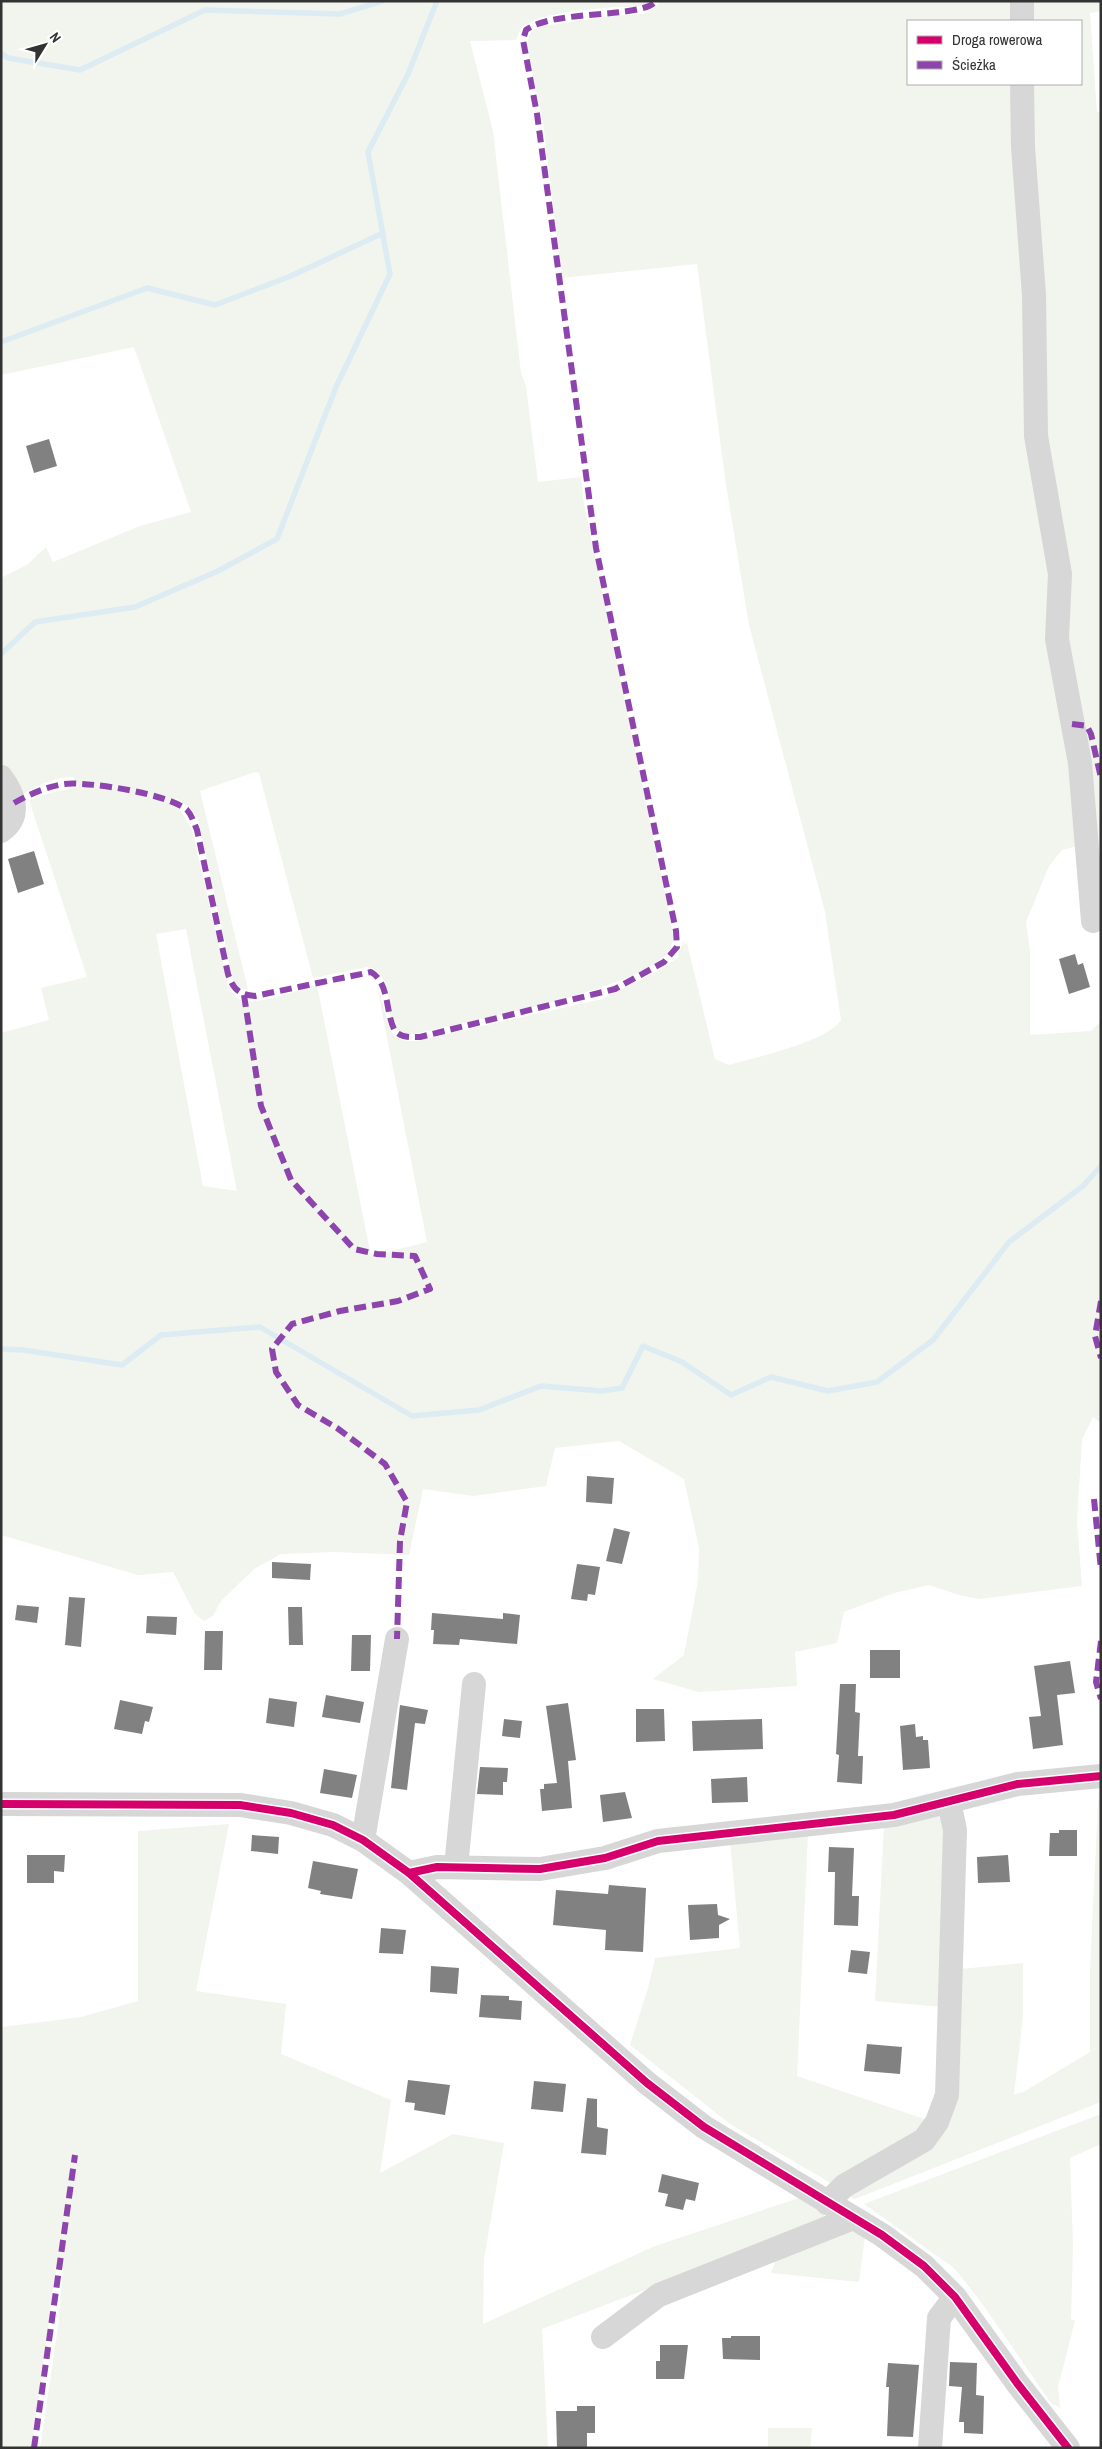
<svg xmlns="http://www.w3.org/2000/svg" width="1102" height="2449" font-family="'Archivo Narrow',sans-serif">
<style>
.green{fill:#f1f5ed;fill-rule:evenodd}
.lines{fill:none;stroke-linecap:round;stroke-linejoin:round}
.stream{stroke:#ddebf3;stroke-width:5.5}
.building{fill:#818181}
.minor{stroke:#d7d7d7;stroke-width:24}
.quiet{stroke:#8e44ad;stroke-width:6;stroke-dasharray:12 6;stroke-linecap:butt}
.cycleway-casing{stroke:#fff;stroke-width:11}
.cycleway{stroke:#d6006c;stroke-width:8}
</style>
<rect width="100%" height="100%" fill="#fff"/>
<path class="green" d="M1 1H651C639 10 628 6 614 7 594 9 533 13 521 29 519 32 517 37 516 40L470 41 493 131 521 373 526 386 538 482 581 477 584 504 670 918C672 930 676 941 669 951 641 990 465 1022 413 1034 408 1034 402 1034 398 1031 382 1017 398 973 367 967L313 978 259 773 255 772 200 791 248 990C240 989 237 987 233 980L198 819 190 808 177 799 168 802 181 811 192 829 228 986C231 991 234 997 241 1000 258 1006 298 990 317 985L371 1256 427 1242 376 981 391 1032C398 1041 405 1041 416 1041L602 999 662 969 677 958 682 945 687 943 715 1059 729 1065C756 1057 827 1042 841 1020L825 912 749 625 725 478 697 264 562 278 543 123 527 48C528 34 530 30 543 26L612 16 643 14 651 11 661 1H1101V11L1090 13 1097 112H1101V912L1081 845 1062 850 1049 866 1026 922 1030 951V1035L1091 1031 1101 1021V1423L1093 1417 1082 1439 1077 1522 1082 1586 979 1599 959 1595 929 1585 894 1593 844 1612 837 1643 795 1652 797 1686 699 1692 653 1679 684 1655 698 1581 699 1548 684 1479 619 1441 555 1448 546 1486 473 1496 423 1489 409 1555 335 1552 281 1554 254 1569 221 1601 213 1616 204 1621 195 1614 173 1572 138 1575 1 1535V1033L49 1020 41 988 87 977 29 800 54 792 79 787 73 777 60 778 44 783 21 795 1 769V578L28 564 46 547 53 562 140 526 191 512 134 347 1 375ZM908 21H1081V84H908ZM186 929 237 1191 203 1186 156 934Z
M1101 1781V2102L855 2199 845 2195 930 2144 961 1969 1023 1963V2016L1014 2095 1025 2091 1090 2052V1971L1099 1782Z
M944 1815 942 2007 875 2001 884 1825Z
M229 1824 196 1991 286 2004 281 2054 391 2100 380 2173 453 2134 504 2143 484 2259 483 2324 655 2246 802 2197 834 2218 542 2329 548 2448H40L58 2327 63 2269 56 2268 32 2445 31 2448H1L2 2027 81 2017 138 2001V1831Z
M808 1832 797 2076 930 2121 839 2188 730 2124 630 2045 648 1988 655 1958 740 1948 730 1842Z
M1101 2114V2144L1070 2158 1073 2245 1071 2319 1075 2321 1058 2387 1060 2408 1051 2403 978 2298 954 2268 864 2204Z
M848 2230 865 2236 859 2282 771 2273 778 2254Z
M768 2428H812L810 2448H768Z"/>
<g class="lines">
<path class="stream" d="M1 53 8 58 80 70 205 10 340 14 382 1
M1 342 147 288 215 305 291 276 383 233
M1 654 35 622 135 607 218 571 277 539 336 387 390 274 368 152 408 74 437 1
M1 1349 23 1350 122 1365 161 1335 260 1327 412 1416 479 1410 541 1386 602 1391 622 1388 643 1346 682 1362 731 1395 771 1377 828 1391 877 1382 933 1340 1009 1242 1083 1186 1101 1166"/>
</g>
<path class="building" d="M49 439 57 466 34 473 26 446Z
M34 851 44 884 18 893 8 859Z
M1075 954 1078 965 1083 963 1090 987 1069 994 1059 959Z
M587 1476 614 1478 612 1504 586 1502Z
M614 1528 630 1532 622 1564 606 1561Z
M272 1562 311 1564 310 1580 272 1578Z
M577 1564 600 1567 595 1595 588 1594 587 1601 571 1599Z
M69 1597 85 1598 81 1647 65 1645Z
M17 1605 39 1607 37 1623 15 1620Z
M288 1607H302L303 1645H289Z
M432 1613 503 1619V1613L520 1615 517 1644 460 1639 459 1645 433 1644 434 1630H431Z
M147 1616 177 1617 176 1635 146 1633Z
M205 1631H223L222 1670H204Z
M352 1635H371L370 1671H351Z
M870 1650H900V1678H870Z
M1070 1661 1075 1693 1057 1695 1063 1745 1033 1749 1029 1717 1041 1716 1034 1666Z
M840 1684H856L855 1712 860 1713 858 1756H863L862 1784 837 1782 839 1755 836 1754Z
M326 1695 364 1702 360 1723 322 1717Z
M269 1698 297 1702 294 1727 266 1723Z
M120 1700 153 1707 149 1722 145 1721 142 1734 114 1729Z
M568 1703 576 1760 568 1761 572 1808 542 1811 540 1789H544V1784L557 1783 546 1706Z
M400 1705 428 1710 425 1724 415 1723 407 1790 391 1788Z
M636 1709H664L665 1741 636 1742Z
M504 1719 522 1721 520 1738 502 1736Z
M762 1719 763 1749 693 1751 692 1721Z
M915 1724 916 1737 923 1736V1740H928L930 1768 903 1770 900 1726Z
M480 1767 508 1768 507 1782H503V1795L477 1794Z
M324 1769 357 1775 352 1798 320 1793Z
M747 1777 748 1802 712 1803 711 1779Z
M625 1792 632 1818 603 1822 600 1795Z
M1059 1830H1077V1856H1049L1050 1833H1059Z
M252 1835 279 1837 278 1854 251 1851Z
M829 1847 854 1848 852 1896H859L858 1926 834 1925 835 1872H828Z
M27 1855H65L64 1872 54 1871V1883H27Z
M1008 1855 1010 1882 978 1883 977 1857Z
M313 1861 358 1869 352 1899 320 1894 321 1891 308 1888Z
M609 1885 646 1888 643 1952 605 1950 606 1930 553 1925 556 1890 608 1894Z
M717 1904 718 1915 730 1919 719 1925V1938L690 1940 688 1905Z
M381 1928 406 1930 403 1954 379 1953Z
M851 1950 870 1952 867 1974 848 1972Z
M431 1966 459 1968 457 1994 430 1992Z
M481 1995 509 1996V2000L522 2001 521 2020 479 2017Z
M867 2044 902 2047 900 2074 864 2071Z
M408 2080 450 2085 445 2115 414 2110 415 2103 405 2102Z
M534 2081 566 2084 563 2112 531 2109Z
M587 2098 597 2099V2127L608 2129 606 2155 581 2153Z
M662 2174 699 2183 695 2201 686 2199 683 2210 665 2206 668 2194 658 2192Z
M731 2336H760V2360L723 2359 722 2338H731Z
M660 2345H688L684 2379H656V2361H660Z
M950 2362 977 2363 976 2395 984 2396 983 2434 964 2433V2422H959L962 2387 949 2386Z
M888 2363 919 2365 913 2437 887 2436 889 2387H886Z
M577 2406H595V2433H587V2448H557L556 2411H577Z"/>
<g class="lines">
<path class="minor" d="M1022 21V1
M1022 84 1023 147 1034 295 1036 436 1060 574 1057 639 1080 763 1093 921
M1 777C14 794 22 816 1 831
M1 1804 240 1805 291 1813 333 1825 363 1840 409 1873 647 2083 704 2127 882 2235 924 2266 955 2297 1017 2383 1068 2448
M363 1840 397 1639
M456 1867 474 1684
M409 1873 437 1867 540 1869 605 1858 658 1841 894 1815 1018 1784 1101 1776
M827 2203 844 2186 924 2140 937 2122 947 2095 955 1830 949 1802
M603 2337 659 2295 853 2218
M930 2448 939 2318 955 2297"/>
<path class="quiet" d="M1072 724 1087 726 1091 734 1101 778
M14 803C30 794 46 787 64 784 88 781 169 794 187 810 192 815 194 823 197 830L228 974C233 989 239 995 255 996L371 972C390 983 385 1013 395 1031 402 1038 410 1037 420 1037L615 989 664 962 677 947 676 931 596 548 537 114 523 40 526 30C554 9 642 19 656 1
M244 995 261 1106 291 1180 354 1249 377 1254 415 1256 430 1289 398 1301 340 1311 292 1324 272 1349 276 1372 298 1405 337 1428 385 1464 407 1502 400 1541 397 1639
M1101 1301 1095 1336 1101 1358
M1094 1499 1101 1570
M1101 1641 1096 1682 1101 1699
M34 2448 75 2155"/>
<g class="cycleway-casing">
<path id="cycleway" d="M1 1804 240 1805 291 1813 333 1825 363 1840 409 1873 647 2083 704 2127 882 2235 924 2266 955 2297 1017 2383 1068 2448
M409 1873 437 1867 540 1869 605 1858 658 1841 894 1815 1018 1784 1101 1776"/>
</g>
<use href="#cycleway" class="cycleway"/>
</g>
<rect width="1102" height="2449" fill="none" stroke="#333333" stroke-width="5"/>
<rect x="907" y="20" width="175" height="65" fill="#ffffff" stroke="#adadad"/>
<rect x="917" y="36" width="25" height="8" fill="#d6006c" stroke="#adadad"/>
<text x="952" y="45" font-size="15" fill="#333333">Droga rowerowa</text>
<rect x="917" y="61" width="25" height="8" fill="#8e44ad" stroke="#adadad"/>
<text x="952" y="70" font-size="15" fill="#333333">Ścieżka</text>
<g transform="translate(45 45) rotate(53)" stroke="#ffffff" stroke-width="4" paint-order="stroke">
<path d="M0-4L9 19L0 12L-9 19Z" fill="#333333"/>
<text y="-8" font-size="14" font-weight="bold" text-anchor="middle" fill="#333333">N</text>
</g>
</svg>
